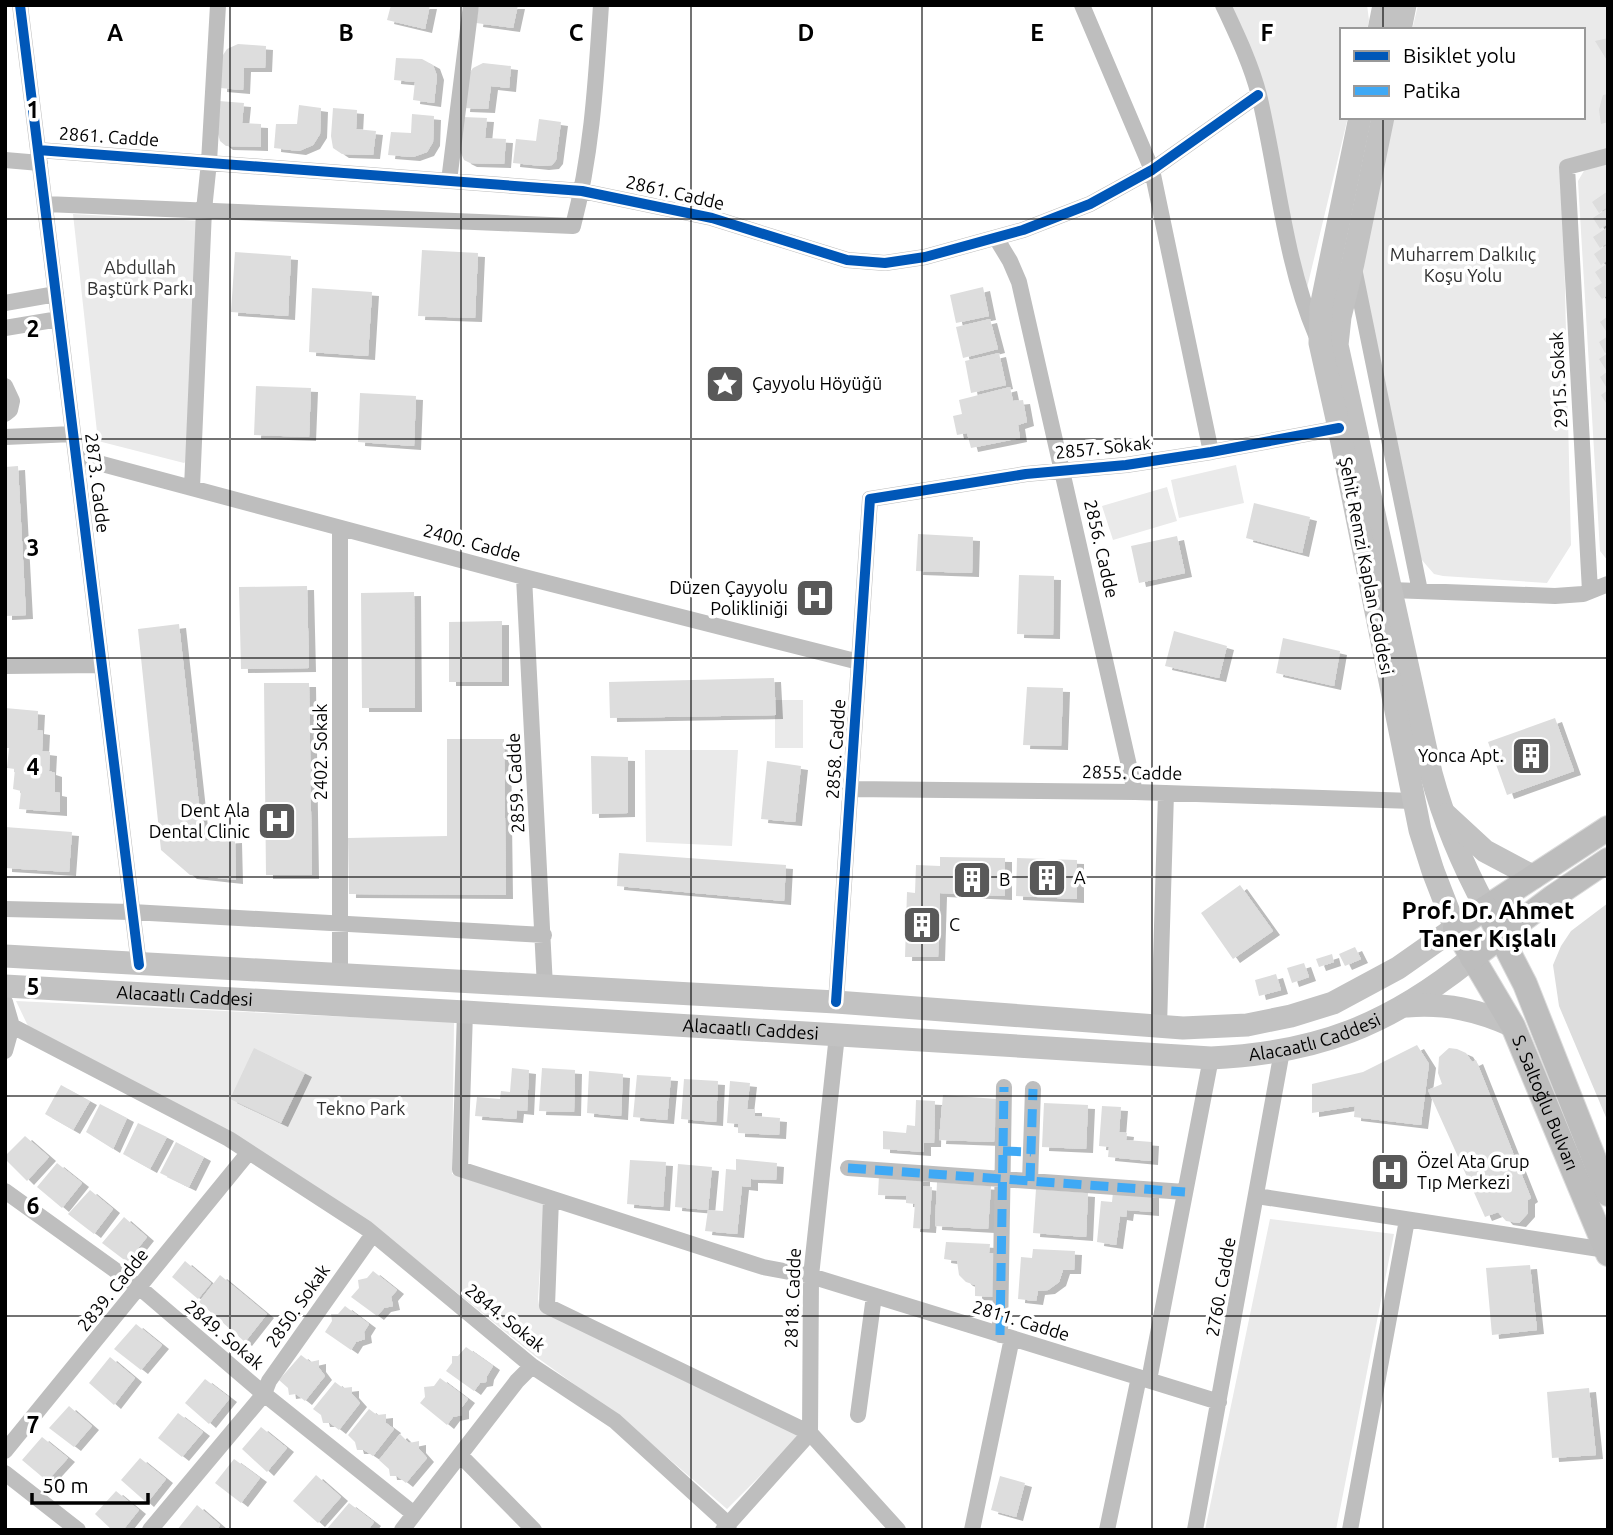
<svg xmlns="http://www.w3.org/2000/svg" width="1613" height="1535" font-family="Ubuntu,sans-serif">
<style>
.green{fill:#eaeaea}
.building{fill:#ddd;filter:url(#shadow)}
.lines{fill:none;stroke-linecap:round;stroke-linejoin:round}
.primary-casing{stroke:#dbdbdb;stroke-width:26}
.street{stroke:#bebebe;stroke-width:16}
.secondary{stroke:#c2c2c2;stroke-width:23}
.primary{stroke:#bdbdbd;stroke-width:24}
.quiet{stroke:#3fa9f5;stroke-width:9;stroke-dasharray:18 9;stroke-linecap:butt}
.cycleway-casing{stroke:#fff;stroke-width:15}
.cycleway{stroke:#0057b8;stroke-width:10}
.grid{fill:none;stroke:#000;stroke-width:2;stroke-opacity:0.55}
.labels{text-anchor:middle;stroke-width:7;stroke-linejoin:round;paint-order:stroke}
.street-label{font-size:18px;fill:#000;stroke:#fff}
.park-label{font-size:18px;fill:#303030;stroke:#fff}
.poi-label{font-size:18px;fill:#000;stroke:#fff;text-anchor:start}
.district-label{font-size:24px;font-weight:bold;fill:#000;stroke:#fff}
.grid-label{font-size:23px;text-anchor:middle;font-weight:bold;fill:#000;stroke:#fff;stroke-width:7;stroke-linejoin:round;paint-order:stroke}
</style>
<defs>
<filter id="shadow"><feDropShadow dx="7" dy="4" stdDeviation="0" flood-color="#0004"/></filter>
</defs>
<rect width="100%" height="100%" fill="#fff"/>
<path class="green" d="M1226 5H1367L1369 20 1367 30H1342V117H1348L1306 292Z
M1418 5H1608V149L1562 162 1571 545 1547 583 1443 576 1434 574 1421 559 1362 271 1393 117H1583V30H1412Z
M1608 164V561L1600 551 1578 181 1585 169Z
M73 214 202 221 195 453 184 463 98 441Z
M1236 465 1244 503 1179 518 1171 480Z
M1167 487 1177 521 1113 540 1102 506Z
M775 700H803V748H775Z
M645 750H738L732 846 646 842Z
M16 1001 454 1022 452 1174 544 1204 538 1299 540 1311 788 1422 799 1437 727 1509 624 1420 535 1356 392 1240 144 1089 28 1026Z
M1270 1219 1394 1234 1336 1530H1205Z"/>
<path class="building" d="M391 5H430L425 29 387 20Z
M479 5H518L513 28 476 23Z
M1608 38V62L1595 41Z
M238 44 266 46 265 68H244L243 90 220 88 221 58 227 49Z
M396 58 422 59 433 65 437 76 434 103 413 100 415 82 394 80Z
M483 63 511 66 509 88 491 86 488 109 463 108 466 78 473 68Z
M1608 94V122L1601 124 1599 110 1601 102 1603 95Z
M219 101 244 103 242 123 261 124V147L226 146 220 141 218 134Z
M299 105 321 108 320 134 313 145 299 151 274 148 276 124H297Z
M333 108 357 110 356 129 376 131 373 155 342 154 333 148 331 136Z
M412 114 434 116 433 142 427 152 413 157 388 155 391 132 411 133Z
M463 117 487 118 485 138 506 139 504 164 470 163 464 160 461 153Z
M539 119 561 122 556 160 552 165 542 166 513 163 516 139 536 141Z
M1608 191V207L1599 213 1592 202Z
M1608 208V224L1600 229 1593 218Z
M1608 227V243L1600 248 1593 237Z
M1608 244V260L1601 265 1594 254Z
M422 250 478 253 475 318 418 316Z
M235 252 291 256 288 316 231 312Z
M1608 263V295L1602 299 1594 288 1602 283 1595 272Z
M983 287 989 316 956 323 950 295Z
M312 288 372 292 368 356 309 352Z
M1608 316V334L1600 322Z
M990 319 998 349 963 358 956 327Z
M1608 336V352L1605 353 1599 342Z
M999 353 1006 385 971 393 965 361Z
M1608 353V369L1606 370 1599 359Z
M1608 371V390L1600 377Z
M256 386 311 388 309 437 254 435Z
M1010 387 1013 401 1023 400 1027 422 1018 425 1020 438 971 448 967 433 957 435 953 416 962 414 959 400Z
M1608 390V406L1601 395Z
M360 393 416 396 414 446 358 442Z
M18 466 26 615 5 616V467Z
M1254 503 1310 517 1302 553 1246 538Z
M918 534 973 537 972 573 916 571Z
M1177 536 1185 573 1139 583 1131 546Z
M1019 575 1054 576 1053 635 1017 634Z
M307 586 309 668 241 669 239 587Z
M414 592 415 708H362L361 593Z
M502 621V682H449V622Z
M179 624 203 841 235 839 236 880 190 875 161 850 138 629Z
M1174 631 1227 646 1219 678 1165 666Z
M1283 638 1340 651 1334 686 1276 673Z
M774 678 776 715 610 718 609 682Z
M264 683H309L312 875H266Z
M1027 687 1063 688 1061 746 1023 745Z
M5 708 38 711 37 730 43 731 42 751 50 752 49 771 55 773V792L60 793V812L19 809 21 791 13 789 15 769 7 768 9 748H5Z
M1555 718 1574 771 1507 795 1488 742Z
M447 739H504L506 895 349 894 348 838 447 836Z
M591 756 628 757V813L592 814Z
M767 761 801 766 795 822 761 819Z
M5 827 72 832 69 872 5 868Z
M619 853 786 865 784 901 617 886Z
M940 857 1005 858V896L940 893 938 957H905L907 892 915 893 916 865 940 866Z
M1017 858 1077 860V899L1016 896Z
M1240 885 1273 931 1233 959 1201 913Z
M1608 903V1122L1559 1006 1553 965 1561 946 1571 931Z
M1355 947 1361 959 1345 966 1339 954Z
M1332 954 1334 962 1319 967 1316 959Z
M1304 963 1309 977 1292 983 1287 968Z
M1276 974 1281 990 1259 996 1255 980Z
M1417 1045 1429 1064 1421 1125 1354 1117 1355 1106 1312 1113V1084L1363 1072Z
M254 1048 305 1073 281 1123 230 1099Z
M1449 1048 1457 1049 1466 1053 1472 1062 1476 1060 1531 1198 1528 1200V1213L1519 1223 1506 1221 1498 1212 1485 1217 1428 1090 1442 1084 1438 1073 1439 1057Z
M512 1068 529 1070 527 1111 517 1110 516 1119 475 1116 477 1097 500 1099 501 1091 510 1092Z
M542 1068 575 1070 574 1112 539 1111Z
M589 1071 623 1074 621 1116 587 1113Z
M637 1075 671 1077 667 1120 633 1117Z
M684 1079 718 1081 716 1122 681 1119Z
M730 1081 750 1083 747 1109H755V1116L780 1118 779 1135 738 1133V1124L727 1123Z
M61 1085 90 1101 73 1130 45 1114Z
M943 1095 997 1099 994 1142 939 1140Z
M916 1100 935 1101 934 1143H924V1152L883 1149V1131L906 1133 907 1125 915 1126Z
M1044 1103 1088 1105 1086 1149 1042 1147Z
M100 1104 127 1118 113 1149 86 1132Z
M1102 1106 1121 1107 1119 1132 1127 1133 1126 1140 1152 1142 1151 1161 1108 1157 1109 1147 1099 1146Z
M138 1123 167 1137 150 1169 123 1154Z
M25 1136 49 1157 27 1181 5 1159V1156Z
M176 1142 204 1157 189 1187 160 1173Z
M736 1159 777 1163 776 1180 751 1179V1187L742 1186 737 1234 705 1231 708 1210 675 1207 678 1164 712 1167 708 1210 723 1211 726 1169 736 1170Z
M630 1160 666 1162 663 1207 627 1204Z
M57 1163 82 1183 62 1208 37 1187Z
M879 1175 923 1178V1186L932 1187 929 1229 913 1228 915 1204 906 1203V1196L878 1195Z
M937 1182 991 1186 988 1229 935 1226Z
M1036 1189 1088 1193 1086 1237 1033 1233Z
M90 1190 113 1209 94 1234 68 1214Z
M1113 1192 1152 1194V1212L1127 1210 1126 1217 1120 1216 1116 1245 1097 1242 1101 1201 1112 1202Z
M124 1217 147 1237 127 1262 102 1243Z
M946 1242 990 1244 989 1253 999 1254 995 1297 975 1296V1285L966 1282 959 1275 957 1261 944 1259Z
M1033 1249 1075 1251 1074 1270H1063L1059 1282 1048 1290 1038 1291 1036 1301 1018 1299 1021 1257 1032 1258Z
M185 1261 211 1283 198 1299 172 1277Z
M1530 1265 1537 1330 1492 1335 1486 1268Z
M373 1271 397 1290 391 1297 393 1306 384 1308 377 1316 351 1297 359 1288 358 1280 367 1278Z
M220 1275 267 1314 245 1342 199 1302Z
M345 1306 369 1324 364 1332 365 1339 356 1342 351 1350 325 1332 332 1321 331 1314H338Z
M136 1324 162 1345 141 1370 114 1349Z
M466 1347 493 1366 487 1376 486 1382 480 1383 474 1391 446 1371 452 1363V1356H458Z
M301 1355 310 1362 319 1360V1368L325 1376 305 1401 296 1394 289 1395 288 1388 279 1380Z
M110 1357 135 1378 114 1405 89 1383Z
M440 1378 468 1399 462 1407V1415L453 1417 447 1425 420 1403 425 1397 424 1387 434 1386Z
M205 1379 230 1398 209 1424 185 1403Z
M335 1382 343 1388 352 1387V1394L360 1403 339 1430 330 1423H323L321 1415 313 1409Z
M1589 1388 1596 1455 1552 1458 1547 1392Z
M69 1406 92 1426 74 1447 49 1428Z
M369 1409 377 1415 386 1414V1423L394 1429 373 1456 364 1450H357L355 1442 348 1435Z
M178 1413 203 1432 182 1457 158 1438Z
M261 1427 287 1448 267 1472 242 1449Z
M400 1434 409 1443 419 1441V1449L427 1458 406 1483 397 1476H390L389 1469 379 1460Z
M42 1437 68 1458 47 1481 22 1460Z
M140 1458 166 1479 147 1503 121 1480Z
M234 1459 260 1478 241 1503 215 1483Z
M316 1475 341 1497 318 1523 293 1501Z
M1000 1476 1025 1483 1016 1517 991 1510Z
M116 1491 139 1510 123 1530H112L95 1514Z
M349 1503 374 1522 368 1530H326Z
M197 1505 220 1525 217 1530H177Z"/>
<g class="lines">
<g class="primary-casing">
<g id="primary">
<path id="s2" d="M1608 828 1455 928 1513 1026 1608 1254"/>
<path d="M1486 908 1525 984 1608 1194"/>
<path d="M1472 958 1553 897 1608 860"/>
</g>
</g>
<path class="street" d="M20 5 139 965
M1082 5 1152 170 1211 452
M1223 5C1237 35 1251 64 1259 95 1278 175 1284 259 1316 335
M38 150 582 191 712 218 847 260 885 263 925 257 1023 230 1090 204 1152 170 1258 95
M5 160 40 163
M449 181 471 5
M45 204 573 226C592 154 596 80 601 5
M996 238 1010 261 1019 282 1135 792
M1354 268 1420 591
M5 303 56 294
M5 328 59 319
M5 386 12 401 10 410 5 414
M5 437 73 434
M76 457 524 577 859 662
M192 488 204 210 209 162 218 5
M524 577 545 987
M1391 590 1555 596 1583 594 1608 584
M1590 591 1567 167 1608 156
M5 666 102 665
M850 789 1135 792 1413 801
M5 909 132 912 544 935
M340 975V528
M5 1002 12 1026 5 1051
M836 1002 870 499 1026 474 1126 465 1211 452 1339 428
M465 1012 460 1169 763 1267 811 1276 1219 1402
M12 1026 229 1139 366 1228 532 1366 615 1421 729 1525
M1159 1026 1166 793
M848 1168 1185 1192
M1030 1181 1033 1089
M5 1191 140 1288 264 1394 414 1514
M1257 1196 1606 1250
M551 1199 547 1306 810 1433 898 1530
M1000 1335 1004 1087
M1149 1380 1211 1058
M858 1415 874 1296
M5 1451 249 1152
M460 1455 534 1530
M5 1473 78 1530
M150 1530 264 1394 269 1381 373 1234
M402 1530 517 1381 532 1366
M723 1530 810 1433 811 1276 837 1035
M972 1530 1012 1338
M1107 1530 1139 1377
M1195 1530 1282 1051
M1350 1530 1407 1220"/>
<g class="secondary">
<path d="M1379 30 1384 5"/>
<path d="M1400 30 1405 5"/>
<path d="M1383 117 1353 263 1340 317 1337 345 1431 773C1444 821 1462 864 1486 908"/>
<path d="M1446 815 1485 851 1534 877"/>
<path d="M5 956 836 1002 1183 1028 1247 1025 1291 1016 1333 1003 1398 968 1455 928 1433 871 1420 830 1339 428 1320 343 1321 307 1360 117"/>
<path id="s1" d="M5 986 465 1012 1211 1058C1318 1053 1389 1025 1472 958"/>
<path d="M1407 1006C1446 1003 1478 1010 1513 1026"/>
</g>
<use href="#primary" class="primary"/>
<path class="quiet" d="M1003 1151 1031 1152
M848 1168 1185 1192
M1030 1181 1033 1089
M1000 1335 1004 1087"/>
<g class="cycleway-casing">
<path id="cycleway" d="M20 5 139 965
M38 150 582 191 712 218 847 260 885 263 925 257 1023 230 1090 204 1152 170 1258 95
M836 1002 870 499 1026 474 1126 465 1211 452 1339 428"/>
</g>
<use href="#cycleway" class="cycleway"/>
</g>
<path class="grid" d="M230 5V1530M461 5V1530M691 5V1530M922 5V1530M1152 5V1530M1383 5V30M1383 117V1530M5 219H1608M5 439H1608M5 658H1608M5 877H1608M5 1096H1608M5 1316H1608"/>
<defs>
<g id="sight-square" transform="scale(2.0125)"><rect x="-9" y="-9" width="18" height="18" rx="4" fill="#595959" stroke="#fff"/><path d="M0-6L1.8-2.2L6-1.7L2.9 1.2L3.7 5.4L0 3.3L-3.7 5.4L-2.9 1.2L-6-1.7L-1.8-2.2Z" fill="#fff"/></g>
<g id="hospital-square" transform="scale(2.0125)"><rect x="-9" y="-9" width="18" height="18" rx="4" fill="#595959" stroke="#fff"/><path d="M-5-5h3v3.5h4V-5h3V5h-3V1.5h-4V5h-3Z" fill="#fff"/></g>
<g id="building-square" transform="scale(2.0125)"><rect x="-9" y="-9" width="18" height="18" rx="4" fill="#595959" stroke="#fff"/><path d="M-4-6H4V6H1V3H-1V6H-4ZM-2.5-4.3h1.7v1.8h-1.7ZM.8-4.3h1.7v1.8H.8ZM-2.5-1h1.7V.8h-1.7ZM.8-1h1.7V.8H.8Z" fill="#fff"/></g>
</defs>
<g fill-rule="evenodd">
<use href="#sight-square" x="725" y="384"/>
<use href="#hospital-square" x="815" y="598"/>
<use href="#building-square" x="1531" y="756"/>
<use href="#hospital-square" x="277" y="821"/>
<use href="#building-square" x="1047" y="878"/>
<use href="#building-square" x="972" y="880"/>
<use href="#building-square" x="922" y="925"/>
<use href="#hospital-square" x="1390" y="1172"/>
</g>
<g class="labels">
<g class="street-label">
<text transform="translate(109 137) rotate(4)" y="6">2861. Cadde</text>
<text transform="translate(675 193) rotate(13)" y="6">2861. Cadde</text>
<text transform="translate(1559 380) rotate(-93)" y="6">2915. Sokak</text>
<text transform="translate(1103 448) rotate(-6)" y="6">2857. Sokak</text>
<text transform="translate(97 483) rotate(83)" y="6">2873. Cadde</text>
<text transform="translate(472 543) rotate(15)" y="6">2400. Cadde</text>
<text transform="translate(1101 549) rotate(77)" y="6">2856. Cadde</text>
<text transform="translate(1366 566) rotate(79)" y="6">Şehit Remzi Kaplan Caddesi</text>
<text transform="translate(836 749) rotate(-86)" y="6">2858. Cadde</text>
<text transform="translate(321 752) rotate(-90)" y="6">2402. Sokak</text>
<text transform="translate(1132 773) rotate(1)" y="6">2855. Cadde</text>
<text transform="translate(516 783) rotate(-93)" y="6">2859. Cadde</text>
<text dy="6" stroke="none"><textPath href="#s1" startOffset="180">Alacaatlı Caddesi</textPath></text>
<text dy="6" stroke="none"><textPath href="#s1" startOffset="747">Alacaatlı Caddesi</textPath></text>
<text dy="6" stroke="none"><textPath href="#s1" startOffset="1314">Alacaatlı Caddesi</textPath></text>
<text dy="6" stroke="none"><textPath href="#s2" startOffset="380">S. Saltoğlu Bulvarı</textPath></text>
<text transform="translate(1221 1287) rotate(-80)" y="6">2760. Cadde</text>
<text transform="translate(113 1290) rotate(-51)" y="6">2839. Cadde</text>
<text transform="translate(793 1298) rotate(-88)" y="6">2818. Cadde</text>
<text transform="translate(298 1306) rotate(-55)" y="6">2850. Sokak</text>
<text transform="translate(505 1318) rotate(39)" y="6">2844. Sokak</text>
<text transform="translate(1021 1321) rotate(17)" y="6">2811. Cadde</text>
<text transform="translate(224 1335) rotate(40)" y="6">2849. Sokak</text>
</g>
<g class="park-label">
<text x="1463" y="261">Muharrem Dalkılıç<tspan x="1463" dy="21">Koşu Yolu</tspan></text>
<text x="140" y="274">Abdullah<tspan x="140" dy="21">Baştürk Parkı</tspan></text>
<text x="361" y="1115">Tekno Park</text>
</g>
<g class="poi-label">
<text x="752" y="390">Çayyolu Höyüğü</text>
<text x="788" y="594" text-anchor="end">Düzen Çayyolu<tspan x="788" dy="21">Polikliniği</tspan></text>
<text x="1504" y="762" text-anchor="end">Yonca Apt.</text>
<text x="250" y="817" text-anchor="end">Dent Ala<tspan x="250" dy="21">Dental Clinic</tspan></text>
<text x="1074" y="884">A</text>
<text x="999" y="886">B</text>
<text x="949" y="931">C</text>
<text x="1417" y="1168">Özel Ata Grup<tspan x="1417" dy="21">Tıp Merkezi</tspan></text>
</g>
<g class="district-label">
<text x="1488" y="919">Prof. Dr. Ahmet<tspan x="1488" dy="28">Taner Kışlalı</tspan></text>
</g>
</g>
<g class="grid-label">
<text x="115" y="41">A</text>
<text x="346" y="41">B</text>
<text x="576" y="41">C</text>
<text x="806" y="41">D</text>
<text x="1037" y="41">E</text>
<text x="1267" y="41">F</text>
<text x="33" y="118">1</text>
<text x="33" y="337">2</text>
<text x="33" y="556">3</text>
<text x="33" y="775">4</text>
<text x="33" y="995">5</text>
<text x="33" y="1214">6</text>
<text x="33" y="1433">7</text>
</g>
<rect width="1613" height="1535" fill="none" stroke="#000000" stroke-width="14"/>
<rect x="1340" y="28" width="245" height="91" fill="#ffffff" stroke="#999999" stroke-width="2"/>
<rect x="1354" y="51" width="35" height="10" fill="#0057b8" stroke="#999999" stroke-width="2"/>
<text x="1403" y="63" font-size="21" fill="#000000">Bisiklet yolu</text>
<rect x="1354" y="86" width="35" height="10" fill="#3fa9f5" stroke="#999999" stroke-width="2"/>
<text x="1403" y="98" font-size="21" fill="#000000">Patika</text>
<path d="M32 1493v10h116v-10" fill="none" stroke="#000000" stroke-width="3.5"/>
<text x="42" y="1493" font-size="21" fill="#000000" stroke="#ffffff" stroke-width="5" paint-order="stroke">50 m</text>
</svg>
